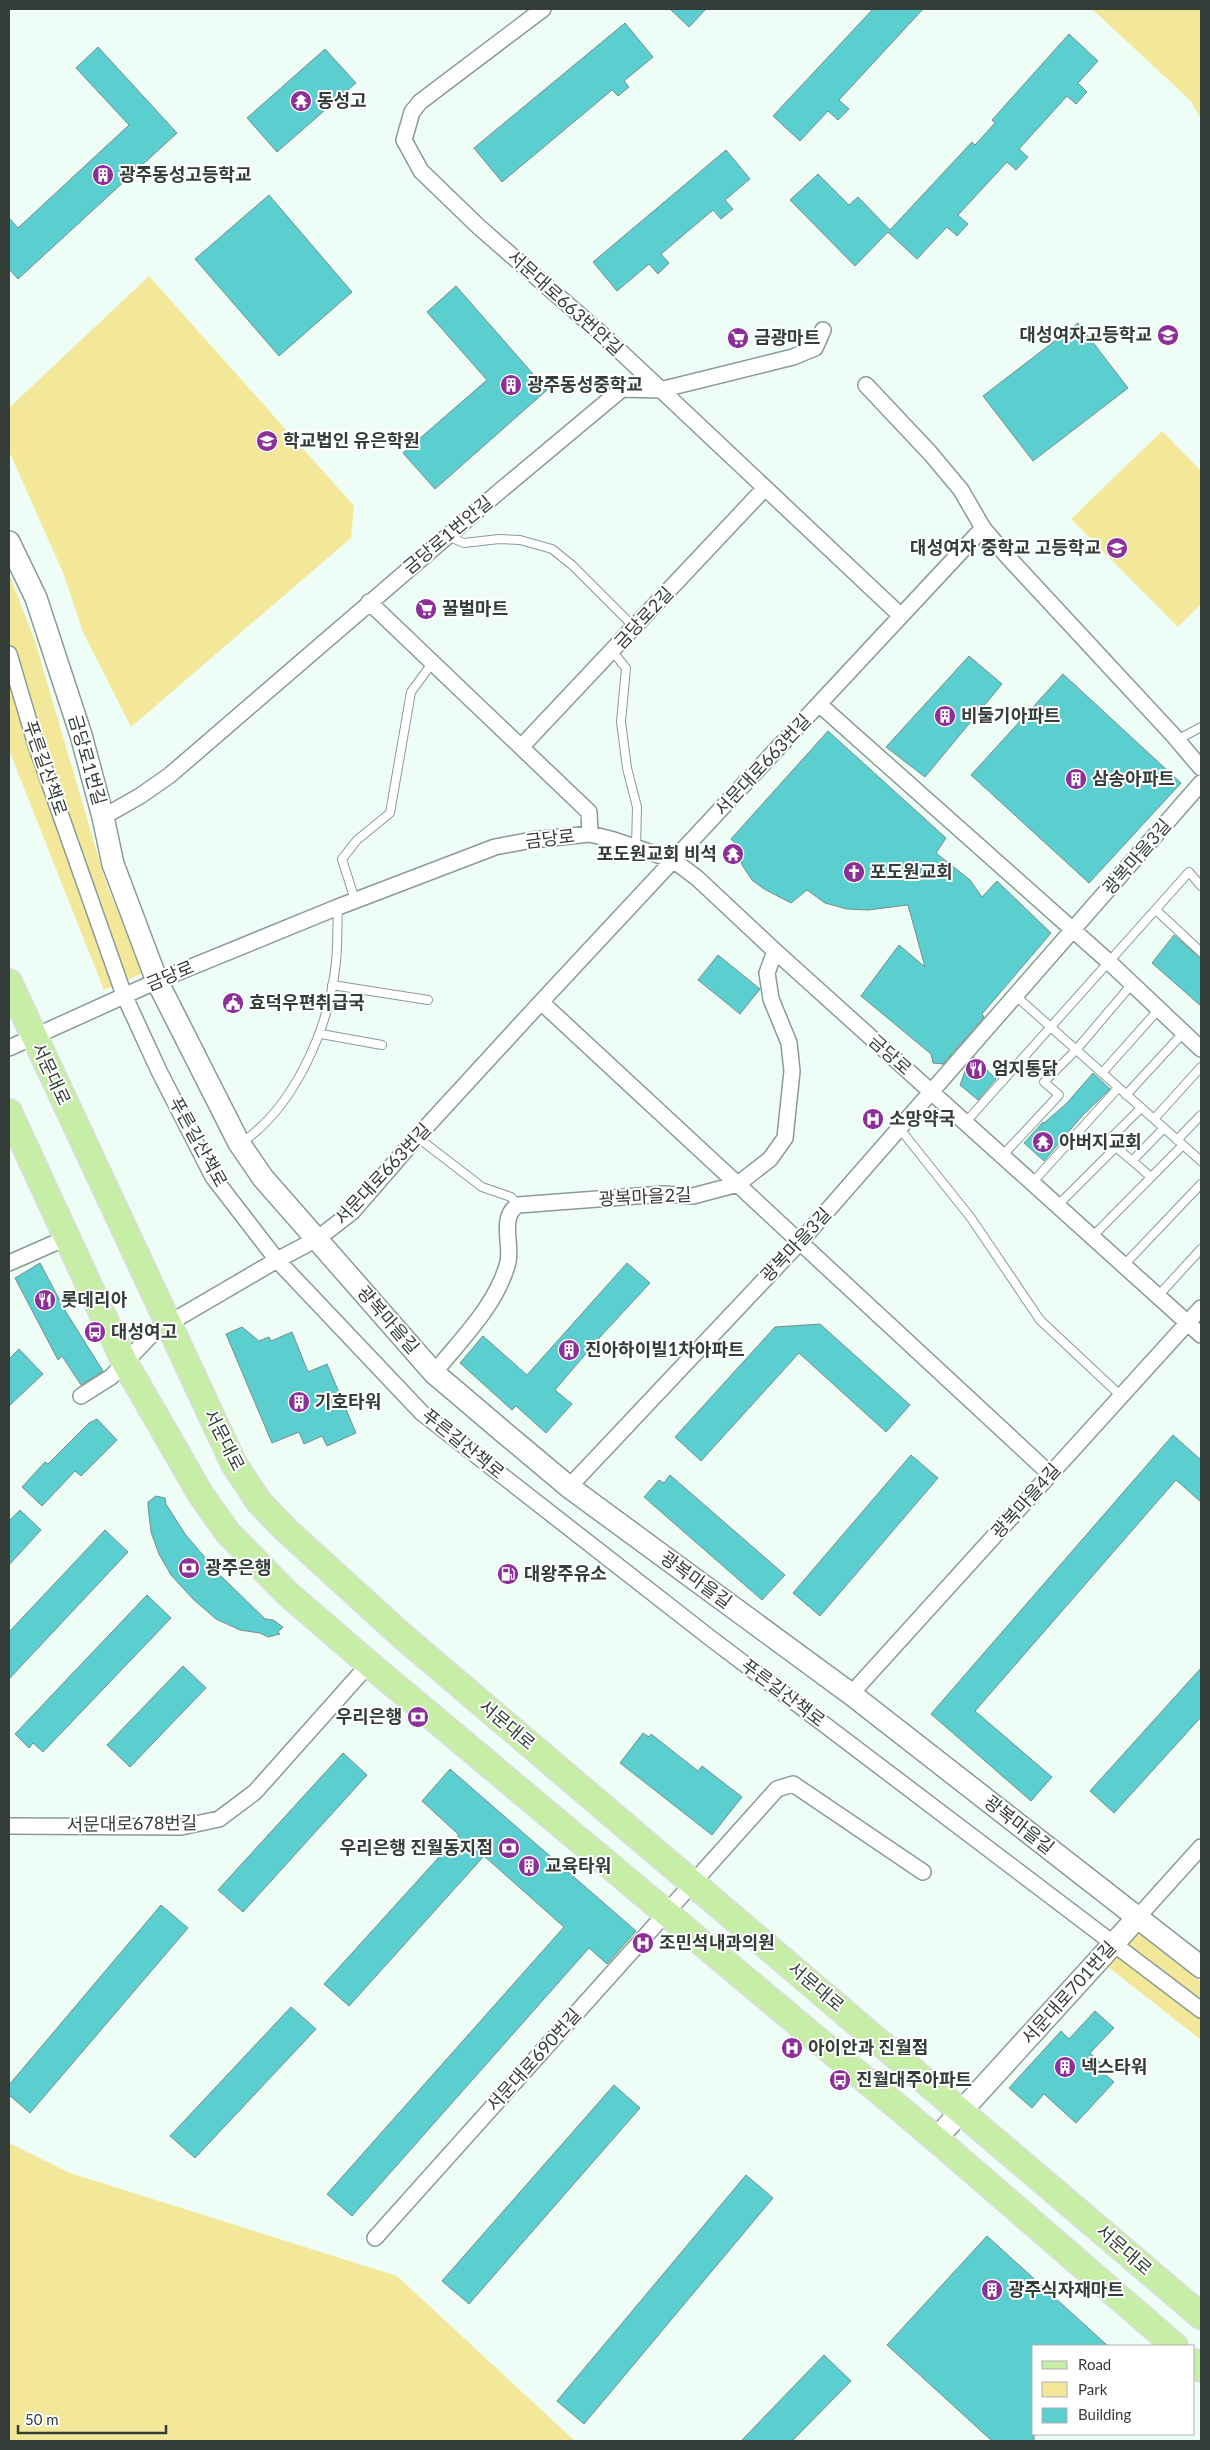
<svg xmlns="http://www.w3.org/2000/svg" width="1210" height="2450" font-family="Lato,'Noto Sans KR',sans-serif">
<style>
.green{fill:#f3e89a}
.building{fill:#5bcfd0;stroke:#788d8d}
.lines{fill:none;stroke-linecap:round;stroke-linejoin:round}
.lane-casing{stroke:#8a9c93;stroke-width:10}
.street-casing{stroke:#8a9c93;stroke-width:18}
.secondary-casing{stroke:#8a9c93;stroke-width:24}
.primary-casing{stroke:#dbdcdb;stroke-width:28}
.lane{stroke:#fff;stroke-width:8}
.street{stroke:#fff;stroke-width:15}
.secondary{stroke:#fff;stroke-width:21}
.primary{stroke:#c7eea6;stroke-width:25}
.labels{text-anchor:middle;stroke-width:4;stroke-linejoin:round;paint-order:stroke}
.poi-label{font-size:18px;font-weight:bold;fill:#353d39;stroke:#fff;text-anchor:start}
.street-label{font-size:18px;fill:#353d39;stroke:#fff}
</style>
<rect width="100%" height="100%" fill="#eefef6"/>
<path class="green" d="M1092 9H1201V119L1191 101Z
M149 276 354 506 351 538 131 727 83 632 64 575 9 451V408Z
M1162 431 1201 471V604L1178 627 1071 519Z
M9 574 34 638 106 883 143 973 104 990 9 750Z
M1138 1933 1201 1982V2040L1107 1966Z
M9 2143 70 2173 397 2276 575 2441H9Z"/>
<path class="building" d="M670 9H706L689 27Z
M873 9H923L839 100 849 109 838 120 828 111 800 141 773 116Z
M625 23 653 57 624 81 629 87 618 96 612 90 502 182 474 148Z
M1069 34 1098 61 1078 83 1087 92 1076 104 1067 96 1019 149 1028 157 1016 170 1007 162 958 215 968 224 957 236 947 227 917 259 888 232 855 266 790 200 818 174 849 205 858 197 890 230 972 142 975 145 995 123 992 120Z
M98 47 177 133 18 279 9 269V218L18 228 129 125 76 68Z
M325 49 356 83 277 152 247 118Z
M726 150 750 179 725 200 733 209 721 219 713 210 661 254 669 263 658 274 649 264 617 291 593 262Z
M269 195 352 292 279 356 195 259Z
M456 286 547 390 435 489 403 453 487 380 427 312Z
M1078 323 1128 388 1033 461 983 396Z
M969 656 1002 684 925 777 886 747Z
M1063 674 1181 783 1089 883 971 775Z
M828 731 946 838 936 853 970 880 982 897 997 881 1051 933 982 1014 984 1017 943 1064 933 1063 931 1054 861 996 899 945 925 967 908 905 868 910 847 909 825 903 807 890 791 903 764 889 752 880 742 865 739 848 731 839Z
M1174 935 1201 959V1006L1152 963Z
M718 955 760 989 740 1014 698 980Z
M974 1057 996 1079 978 1100 960 1085 967 1066Z
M1093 1073 1110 1089 1082 1116 1044 1161 1024 1143 1043 1122 1044 1123 1066 1104Z
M40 1263 66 1312 103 1371 81 1385 62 1356 58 1360 15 1278Z
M627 1263 650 1283 600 1337 555 1390 572 1404 546 1433 516 1406 512 1410 460 1363 483 1336 527 1375Z
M820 1324 910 1405 886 1432 799 1353 701 1461 675 1437 775 1327Z
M242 1327 259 1341 269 1337 271 1341 292 1332 308 1372 327 1364 356 1433 327 1446 322 1436 304 1444 299 1432 272 1443 226 1334Z
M19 1349 43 1374 9 1406V1359Z
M97 1419 117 1440 81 1476 75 1471 42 1506 22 1487 45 1462 48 1464 89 1423Z
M1173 1435 1201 1460V1502L1176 1480 975 1711 1052 1777 1031 1801 931 1714Z
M911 1455 938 1478 820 1616 793 1593Z
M670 1475 785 1575 762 1600 644 1497 659 1480 664 1483Z
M156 1496 165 1498 166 1504 185 1534 219 1574 265 1619 273 1620 283 1627 278 1632 280 1634 268 1637 260 1633 240 1630 216 1619 193 1599 171 1575 159 1554 151 1532 148 1506V1502Z
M20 1510 41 1530 9 1565V1521Z
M105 1530 128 1552 9 1679V1632Z
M147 1595 171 1618 43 1752 33 1743 29 1748 15 1734Z
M183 1666 206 1688 130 1767 107 1745Z
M1201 1668V1717L1114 1813 1090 1791Z
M643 1733 649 1737 651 1734 698 1771 702 1766 742 1797 712 1835 620 1763Z
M343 1753 367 1775 243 1912 218 1890Z
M450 1769 636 1931 607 1964 589 1948 352 2216 327 2194 564 1927 484 1856 349 2006 324 1984 459 1835 422 1801Z
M161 1905 188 1928 30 2113 9 2095V2085Z
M291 2007 316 2029 195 2158 170 2136Z
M1095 2011 1114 2028 1090 2053 1103 2065 1099 2069 1114 2082 1076 2123 1044 2094 1032 2108 1009 2088 1061 2031 1069 2039Z
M614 2085 640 2108 469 2304 442 2281Z
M746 2175 773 2198 584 2424 557 2401Z
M987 2236 1108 2346H1034V2441H992L887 2345Z
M824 2355 851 2381 792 2441H741Z"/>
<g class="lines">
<g class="lane-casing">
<path id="lane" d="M447 536 464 543 499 539 520 540 552 549 572 565 635 628
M612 651 626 668 621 722 627 768 637 807 636 847
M1177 740 1201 727
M355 900 342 859 357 840 390 813 411 692 433 662
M1156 910 1201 952
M332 985 428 1000
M1017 997 1201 1161
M321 1034 382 1045
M1102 1073 1159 1009
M1126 1095 1184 1032
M1154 1119 1201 1067
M965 1123 1189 872 1201 886
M900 1129 971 1218 1040 1320 1121 1396
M417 1137 482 1187 511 1197 518 1205
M1177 1140 1201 1115
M241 1143C296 1106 330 1025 336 961 338 943 337 925 338 907
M1116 1147 1151 1177
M1002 1156 1059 1095 1044 1082 1076 1050 1132 984
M1133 1160 1164 1128
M1032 1183 1118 1088
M1057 1206 1116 1147 1108 1141 1141 1108
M1092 1237 1183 1145
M1124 1265 1201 1184
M1158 1296 1201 1249"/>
</g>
<g class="street-casing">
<path id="street" d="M543 9 420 102 412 112 404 140 421 171 479 227 606 338 900 615
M866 385 930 453 961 490 983 528 1006 555 1173 735 1201 768
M369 602 589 812 590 834
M9 654 36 745 124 995 159 1071 213 1177 277 1260 422 1413 709 1637 1201 2010
M820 705 1109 962 1201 1049
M522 746 765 488
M103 817 140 796 170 775 501 490 622 389 660 390 793 357 815 348 823 330
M541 1002 1050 1474
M9 1048 157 981 338 907 495 847 532 840 590 834 614 840 673 860 697 878 775 951 1201 1335
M9 1263 66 1238
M434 1373C461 1339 497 1305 508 1262 512 1243 499 1217 518 1205L664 1194 693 1196 738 1184 770 1159 785 1138 792 1071 789 1043 771 999 767 973 775 951
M81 1396 111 1377 154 1332 277 1260 317 1239 352 1212 417 1137 541 1002 983 528
M569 1487 800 1242 1201 783
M851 1694 1201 1308
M9 1826 181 1827 219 1819 255 1792 369 1664
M1137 1918 1201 1847
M375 2238 777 1789 793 1784 923 1872"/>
</g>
<g class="secondary-casing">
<path id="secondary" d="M9 542 36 598 81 735 103 817 113 864 157 981 239 1143 263 1178 434 1373 501 1430 569 1487 851 1694 1201 1967
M936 2139 1137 1918"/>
</g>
<g class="primary-casing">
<path id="primary" d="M9 982 234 1464 259 1502 285 1529 400 1634 1201 2316
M9 1112 125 1363 201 1495 228 1533 288 1594 369 1664 936 2139 1175 2346
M1194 2362 1201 2369"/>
</g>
<use href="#lane" class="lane"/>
<use href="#street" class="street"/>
<use href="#secondary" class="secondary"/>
<use href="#primary" class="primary"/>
</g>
<defs>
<g id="temple-disc" transform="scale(1.125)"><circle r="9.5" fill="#8c2f99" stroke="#fff"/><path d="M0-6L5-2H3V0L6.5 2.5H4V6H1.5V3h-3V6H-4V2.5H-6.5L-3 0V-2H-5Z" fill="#fff"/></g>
<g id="building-disc" transform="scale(1.125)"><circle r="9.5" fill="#8c2f99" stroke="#fff"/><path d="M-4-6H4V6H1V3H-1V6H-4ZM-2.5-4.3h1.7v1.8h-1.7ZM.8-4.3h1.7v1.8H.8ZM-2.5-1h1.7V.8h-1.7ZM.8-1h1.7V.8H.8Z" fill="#fff"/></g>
<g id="school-disc" transform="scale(1.125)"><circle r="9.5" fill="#8c2f99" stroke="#fff"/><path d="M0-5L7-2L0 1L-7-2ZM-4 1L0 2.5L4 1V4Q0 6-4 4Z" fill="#fff"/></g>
<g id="supermarket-disc" transform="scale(1.125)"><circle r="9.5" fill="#8c2f99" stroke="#fff"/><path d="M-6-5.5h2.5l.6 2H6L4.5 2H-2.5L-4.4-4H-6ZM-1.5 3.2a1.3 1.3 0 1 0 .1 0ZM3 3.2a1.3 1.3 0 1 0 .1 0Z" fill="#fff"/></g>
<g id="church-disc" transform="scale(1.125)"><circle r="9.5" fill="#8c2f99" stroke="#fff"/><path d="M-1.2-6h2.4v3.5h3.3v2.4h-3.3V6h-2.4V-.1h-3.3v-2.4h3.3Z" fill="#fff"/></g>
<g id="civic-disc" transform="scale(1.125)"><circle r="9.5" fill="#8c2f99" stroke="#fff"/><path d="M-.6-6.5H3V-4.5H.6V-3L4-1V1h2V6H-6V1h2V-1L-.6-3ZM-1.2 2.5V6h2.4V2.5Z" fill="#fff"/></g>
<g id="restaurant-disc" transform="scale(1.125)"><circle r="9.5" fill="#8c2f99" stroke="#fff"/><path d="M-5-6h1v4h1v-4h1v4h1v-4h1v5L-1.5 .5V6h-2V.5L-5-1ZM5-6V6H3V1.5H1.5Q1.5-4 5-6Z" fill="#fff"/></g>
<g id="hospital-disc" transform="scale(1.125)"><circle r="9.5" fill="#8c2f99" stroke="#fff"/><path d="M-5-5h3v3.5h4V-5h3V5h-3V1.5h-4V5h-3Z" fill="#fff"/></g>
<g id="bus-disc" transform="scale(1.125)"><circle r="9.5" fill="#8c2f99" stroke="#fff"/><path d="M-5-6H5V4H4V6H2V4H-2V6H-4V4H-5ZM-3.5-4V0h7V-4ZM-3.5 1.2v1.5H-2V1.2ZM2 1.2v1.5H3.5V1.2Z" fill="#fff"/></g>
<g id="bank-disc" transform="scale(1.125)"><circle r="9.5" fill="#8c2f99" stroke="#fff"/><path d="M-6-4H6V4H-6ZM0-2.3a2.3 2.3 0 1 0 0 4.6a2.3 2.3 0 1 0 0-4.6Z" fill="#fff"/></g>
<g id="fuel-disc" transform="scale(1.125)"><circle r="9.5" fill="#8c2f99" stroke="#fff"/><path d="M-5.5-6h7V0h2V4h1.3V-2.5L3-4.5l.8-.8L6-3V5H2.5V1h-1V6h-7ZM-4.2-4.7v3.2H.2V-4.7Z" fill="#fff"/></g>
</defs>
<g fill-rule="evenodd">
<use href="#temple-disc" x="301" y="101"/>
<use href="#building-disc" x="103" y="175"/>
<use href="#school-disc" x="1168" y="335"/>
<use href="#supermarket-disc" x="738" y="338"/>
<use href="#building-disc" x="511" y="385"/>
<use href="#school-disc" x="267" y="441"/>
<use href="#school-disc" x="1117" y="548"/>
<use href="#supermarket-disc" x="426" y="609"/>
<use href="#building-disc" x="945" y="716"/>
<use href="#building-disc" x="1076" y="779"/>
<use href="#temple-disc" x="733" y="854"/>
<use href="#church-disc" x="854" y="872"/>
<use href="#civic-disc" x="233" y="1003"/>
<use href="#restaurant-disc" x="976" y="1069"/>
<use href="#hospital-disc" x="873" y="1119"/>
<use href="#temple-disc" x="1043" y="1142"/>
<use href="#restaurant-disc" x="45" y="1300"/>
<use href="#bus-disc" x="95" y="1332"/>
<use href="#building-disc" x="569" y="1350"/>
<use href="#building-disc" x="299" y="1402"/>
<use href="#bank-disc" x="189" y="1568"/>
<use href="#fuel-disc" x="508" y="1574"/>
<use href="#bank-disc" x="418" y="1717"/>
<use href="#bank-disc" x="509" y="1848"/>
<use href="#building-disc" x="529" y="1866"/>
<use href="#hospital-disc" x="643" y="1943"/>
<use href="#hospital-disc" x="792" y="2048"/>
<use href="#building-disc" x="1065" y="2067"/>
<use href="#bus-disc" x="840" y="2080"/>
<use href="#building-disc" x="992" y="2290"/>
</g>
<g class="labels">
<g class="poi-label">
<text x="317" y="107">동성고</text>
<text x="119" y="181">광주동성고등학교</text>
<text x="1152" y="341" text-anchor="end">대성여자고등학교</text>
<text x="754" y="344">금광마트</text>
<text x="527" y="391">광주동성중학교</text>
<text x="283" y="447">학교법인 유은학원</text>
<text x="1101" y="554" text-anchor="end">대성여자 중학교 고등학교</text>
<text x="442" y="615">꿀벌마트</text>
<text x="961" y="722">비둘기아파트</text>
<text x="1092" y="785">삼송아파트</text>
<text x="717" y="860" text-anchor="end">포도원교회 비석</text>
<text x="870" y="878">포도원교회</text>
<text x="249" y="1009">효덕우편취급국</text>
<text x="992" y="1075">엄지통닭</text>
<text x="889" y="1125">소망약국</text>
<text x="1059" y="1148">아버지교회</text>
<text x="61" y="1306">롯데리아</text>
<text x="111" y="1338">대성여고</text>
<text x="585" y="1356">진아하이빌1차아파트</text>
<text x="315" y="1408">기호타워</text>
<text x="205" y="1574">광주은행</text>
<text x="524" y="1580">대왕주유소</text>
<text x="402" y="1723" text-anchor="end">우리은행</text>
<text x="493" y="1854" text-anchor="end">우리은행 진월동지점</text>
<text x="545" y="1872">교육타워</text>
<text x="659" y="1949">조민석내과의원</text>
<text x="808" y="2054">아이안과 진월점</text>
<text x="1081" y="2073">넥스타워</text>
<text x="856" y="2086">진월대주아파트</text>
<text x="1008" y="2296">광주식자재마트</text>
</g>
<g class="street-label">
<text transform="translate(565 303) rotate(42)" y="6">서문대로663번안길</text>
<text transform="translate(448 535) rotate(-40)" y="6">금당로1번안길</text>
<text transform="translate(644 618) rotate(-47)" y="6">금당로2길</text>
<text transform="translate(87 760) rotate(74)" y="6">금당로1번길</text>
<text transform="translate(763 765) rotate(-47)" y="6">서문대로663번길</text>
<text transform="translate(45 768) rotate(71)" y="6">푸른길산책로</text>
<text transform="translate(550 839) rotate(-7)" y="6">금당로</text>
<text transform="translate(1137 857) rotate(-49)" y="6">광복마을3길</text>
<text transform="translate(170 976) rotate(-23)" y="6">금당로</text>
<text transform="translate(890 1055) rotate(42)" y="6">금당로</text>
<text transform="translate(51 1074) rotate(65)" y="6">서문대로</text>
<text transform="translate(198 1142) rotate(61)" y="6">푸른길산책로</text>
<text transform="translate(383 1174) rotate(-47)" y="6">서문대로663번길</text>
<text transform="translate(645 1197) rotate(-3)" y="6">광복마을2길</text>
<text transform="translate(796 1245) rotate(-47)" y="6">광복마을3길</text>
<text transform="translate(388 1320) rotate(49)" y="6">광복마을길</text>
<text transform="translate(224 1440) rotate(63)" y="6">서문대로</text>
<text transform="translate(463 1444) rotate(39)" y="6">푸른길산책로</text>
<text transform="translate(1026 1501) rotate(-48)" y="6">광복마을4길</text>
<text transform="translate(696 1580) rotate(36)" y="6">광복마을길</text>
<text transform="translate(783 1693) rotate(37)" y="6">푸른길산책로</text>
<text transform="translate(507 1725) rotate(40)" y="6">서문대로</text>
<text transform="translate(132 1824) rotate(-1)" y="6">서문대로678번길</text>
<text transform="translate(1019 1825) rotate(38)" y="6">광복마을길</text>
<text transform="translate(816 1987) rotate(40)" y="6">서문대로</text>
<text transform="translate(1069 1993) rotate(-48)" y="6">서문대로701번길</text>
<text transform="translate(534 2060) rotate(-48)" y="6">서문대로690번길</text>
<text transform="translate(1124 2250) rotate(41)" y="6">서문대로</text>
</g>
</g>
<rect width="1210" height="2450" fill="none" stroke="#353d39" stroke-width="20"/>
<rect x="1032" y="2345" width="162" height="90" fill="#ffffff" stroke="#aeb1b0"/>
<rect x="1042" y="2361" width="25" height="8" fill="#c7eea6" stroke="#aeb1b0"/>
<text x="1078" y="2370" font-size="15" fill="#353d39">Road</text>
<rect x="1042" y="2382" width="25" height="15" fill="#f3e89a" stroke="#aeb1b0"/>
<text x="1078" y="2395" font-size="15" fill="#353d39">Park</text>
<rect x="1042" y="2408" width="25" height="15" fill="#5bcfd0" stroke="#aeb1b0"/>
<text x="1078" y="2420" font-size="15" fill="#353d39">Building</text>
<path d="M18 2425v8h148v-8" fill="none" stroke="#353d39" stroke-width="2.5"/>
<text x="25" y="2425" font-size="15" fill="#353d39" stroke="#ffffff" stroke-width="4" paint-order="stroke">50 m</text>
</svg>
